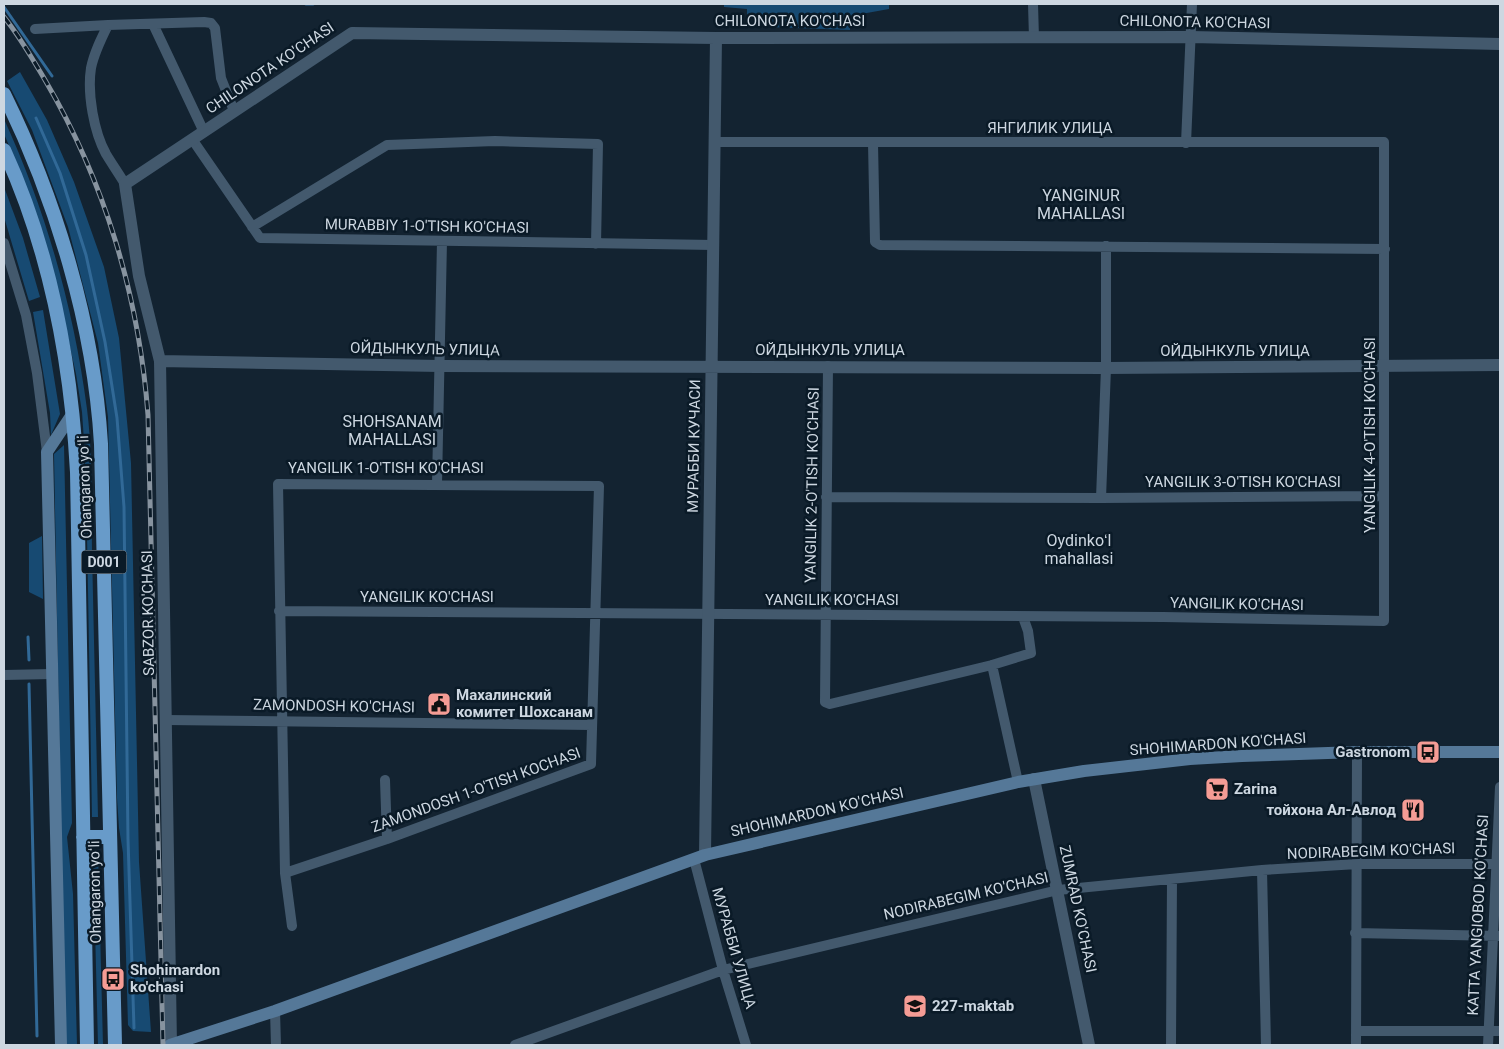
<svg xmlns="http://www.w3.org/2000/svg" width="1504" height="1049" font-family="Roboto,sans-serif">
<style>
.green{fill:#174a72}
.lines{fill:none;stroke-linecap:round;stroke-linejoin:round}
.stream{stroke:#316997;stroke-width:3}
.minor{stroke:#43596d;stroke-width:10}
.tertiary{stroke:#43596d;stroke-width:12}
.secondary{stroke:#557898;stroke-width:12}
.trunk{stroke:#689bc9;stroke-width:14}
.rail-casing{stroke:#87939f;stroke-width:5}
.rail{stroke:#0a1a27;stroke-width:3;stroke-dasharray:9;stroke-linecap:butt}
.labels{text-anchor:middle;stroke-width:5;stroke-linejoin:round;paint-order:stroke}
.shield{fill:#0a1a27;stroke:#929ea9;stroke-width:1}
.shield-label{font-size:14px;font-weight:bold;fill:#cdd7e1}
.street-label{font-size:15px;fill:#cdd7e1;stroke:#0a1a27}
.poi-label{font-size:15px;font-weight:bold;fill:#cdd7e1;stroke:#0a1a27;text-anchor:start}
.neighbourhood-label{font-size:16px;fill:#cdd7e1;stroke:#0a1a27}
</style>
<rect width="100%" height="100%" fill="#132331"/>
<path class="green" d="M724 4H889V9L850 16V30L768 27V17L747 16V9L724 7Z
M20 72 47 120 74 182 104 267 119 338 131 463 139 862 151 1032 133 1031 128 1025 123 853 119 828 117 798 108 417 98 343 68 227 32 130 7 81Z
M4 119C46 211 74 309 87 409 93 456 91 505 92 552 94 640 96 729 98 817H92L87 534 84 441 82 412 76 374 53 270 17 164 4 134Z
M4 187 23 238 40 297 29 301 4 217Z
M43 310 60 414 51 435 50 413 33 312Z
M64 445 72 823 67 837 73 894 77 1045H65L54 454Z
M42 536 43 599 29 592V543Z
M93 851 98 852 103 1045H98Z"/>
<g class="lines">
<path class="stream" d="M306 4H313
M4 7 52 76
M36 118 60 173 86 255 105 342 117 418 124 507 128 839 134 1028
M28 637 29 660
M29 684 37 1036"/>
<path class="minor" d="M1033 4 1034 38
M153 24 204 132
M35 29 108 25
M192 139 260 238 714 245
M873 143 875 242 880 245 1385 249
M1186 143 1192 4
M125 184C119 174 112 164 106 154 94 132 87 94 91 68 94 53 101 39 108 25L204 22 211 23 215 28 221 78 234 111
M252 227 387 145 495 141 598 144 596 244
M4 243 26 315 37 373 47 452
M828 366 825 702 830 704 992 665 1031 653 1028 631 1023 617
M437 484 442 241
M826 497 1101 498 1384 496
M1101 498 1106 368V246
M279 611 1163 617 1384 621V142H715
M992 665 1018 782
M4 675 52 674
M166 720 592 725
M385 780 387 839
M694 859 723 970 746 1045
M1262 870 1266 1045
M285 873 387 839 591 764 599 486 278 484 285 873 292 926
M1355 933 1500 936
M275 1011 276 1045
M1356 1031H1500
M515 1045 723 970 1058 890 1262 870 1357 864H1500
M1171 1045 1172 879
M1356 1045 1357 752
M1488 1045 1500 787"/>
<path class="tertiary" d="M160 361 440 366 1106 368 1500 365
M1034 779 1089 1045
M705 855 716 38
M171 1045 160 361 139 276 125 184 352 33 716 38 1191 37 1500 44"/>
<path class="secondary" d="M61 1045 47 452 73 413
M170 1045 275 1011 705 855 1018 782 1084 771 1190 759 1242 756 1357 752H1500"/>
<path class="trunk" d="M4 94C56 200 94 325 101 444L115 1045
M4 150C50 250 71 362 77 472L87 1045
M83 837H110"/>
<g class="rail-casing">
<path id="rail" d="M4 17C20 37 32 58 45 80 105 182 139 297 148 415L163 1045"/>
</g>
<use href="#rail" class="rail"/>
</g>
<defs>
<g id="civic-square" transform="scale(1.25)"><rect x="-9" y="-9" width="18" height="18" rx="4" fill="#f59c95" stroke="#0a1a27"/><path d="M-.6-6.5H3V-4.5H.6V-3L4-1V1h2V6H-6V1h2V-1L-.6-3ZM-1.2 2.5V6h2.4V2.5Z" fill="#111"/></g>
<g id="bus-square" transform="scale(1.25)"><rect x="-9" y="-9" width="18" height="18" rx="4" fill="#f59c95" stroke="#0a1a27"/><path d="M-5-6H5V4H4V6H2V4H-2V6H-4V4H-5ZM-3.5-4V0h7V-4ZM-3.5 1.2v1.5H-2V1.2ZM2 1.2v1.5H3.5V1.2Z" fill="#111"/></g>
<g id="supermarket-square" transform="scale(1.25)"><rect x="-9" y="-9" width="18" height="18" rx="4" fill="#f59c95" stroke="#0a1a27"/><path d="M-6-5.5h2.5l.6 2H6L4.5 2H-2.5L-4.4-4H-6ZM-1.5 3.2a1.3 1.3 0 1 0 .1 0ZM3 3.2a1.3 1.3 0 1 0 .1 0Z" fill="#111"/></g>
<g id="restaurant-square" transform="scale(1.25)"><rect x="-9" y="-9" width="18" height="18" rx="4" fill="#f59c95" stroke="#0a1a27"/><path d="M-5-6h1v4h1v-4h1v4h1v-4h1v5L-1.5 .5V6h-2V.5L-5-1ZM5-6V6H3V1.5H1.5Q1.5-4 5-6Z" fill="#111"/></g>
<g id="school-square" transform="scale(1.25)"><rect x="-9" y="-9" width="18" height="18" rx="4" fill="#f59c95" stroke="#0a1a27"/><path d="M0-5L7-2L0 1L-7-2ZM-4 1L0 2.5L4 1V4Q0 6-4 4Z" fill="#111"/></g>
</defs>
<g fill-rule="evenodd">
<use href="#civic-square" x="439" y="704"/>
<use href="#bus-square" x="1428" y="752"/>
<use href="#supermarket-square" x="1217" y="789"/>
<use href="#restaurant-square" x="1413" y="810"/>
<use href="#bus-square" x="113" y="979"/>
<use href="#school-square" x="915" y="1006"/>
</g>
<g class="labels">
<rect class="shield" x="81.5" y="550.5" width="45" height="23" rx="4"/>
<g class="shield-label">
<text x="104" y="567">D001</text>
</g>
<g class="street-label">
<text x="790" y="26">CHILONOTA KO'CHASI</text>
<text transform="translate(1195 22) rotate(1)" y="5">CHILONOTA KO'CHASI</text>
<text transform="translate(270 68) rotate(-34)" y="5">CHILONOTA KO'CHASI</text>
<text x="1050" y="133">ЯНГИЛИК УЛИЦА</text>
<text transform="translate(427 226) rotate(1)" y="5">MURABBIY 1-O'TISH KO'CHASI</text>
<text transform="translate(425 349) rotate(1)" y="5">ОЙДЫНКУЛЬ УЛИЦА</text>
<text x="830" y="355">ОЙДЫНКУЛЬ УЛИЦА</text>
<text x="1235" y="356">ОЙДЫНКУЛЬ УЛИЦА</text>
<text transform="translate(1370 435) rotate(-90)" y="5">YANGILIK 4-O'TISH KO'CHASI</text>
<text transform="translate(694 446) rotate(-89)" y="5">МУРАББИ КУЧАСИ</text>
<text x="386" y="473">YANGILIK 1-O'TISH KO'CHASI</text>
<text x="1243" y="487">YANGILIK 3-O'TISH KO'CHASI</text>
<text transform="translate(812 485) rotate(-89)" y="5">YANGILIK 2-O'TISH KO'CHASI</text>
<text transform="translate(85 487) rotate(-92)" y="5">Ohangaron yoʻli</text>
<text x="427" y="602">YANGILIK KO'CHASI</text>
<text x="832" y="605">YANGILIK KO'CHASI</text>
<text transform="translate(1237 604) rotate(1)" y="5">YANGILIK KO'CHASI</text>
<text transform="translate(148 613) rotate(-91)" y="5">SABZOR KO'CHASI</text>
<text transform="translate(334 706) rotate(1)" y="5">ZAMONDOSH KO'CHASI</text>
<text transform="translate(1218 744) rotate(-4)" y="5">SHOHIMARDON KO'CHASI</text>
<text transform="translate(476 790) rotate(-20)" y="5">ZAMONDOSH 1-O'TISH KOCHASI</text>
<text transform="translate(817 812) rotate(-13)" y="5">SHOHIMARDON KO'CHASI</text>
<text transform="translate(1371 851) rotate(-2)" y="5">NODIRABEGIM KO'CHASI</text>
<text transform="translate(95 892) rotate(-91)" y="5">Ohangaron yoʻli</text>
<text transform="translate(966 896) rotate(-13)" y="5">NODIRABEGIM KO'CHASI</text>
<text transform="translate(1078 909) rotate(78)" y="5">ZUMRAD KO'CHASI</text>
<text transform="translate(1478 915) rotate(-87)" y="5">KATTA YANGIOBOD KO'CHASI</text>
<text transform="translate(734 948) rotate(74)" y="5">МУРАББИ УЛИЦА</text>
</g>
<g class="poi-label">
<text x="456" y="700">Махалинский<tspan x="456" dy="17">комитет Шохcанам</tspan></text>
<text x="1410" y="757" text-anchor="end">Gastronom</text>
<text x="1234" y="794">Zarina</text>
<text x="1396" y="815" text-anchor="end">тойхона Ал-Авлод</text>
<text x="130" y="975">Shohimardon<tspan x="130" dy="17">ko'chasi</tspan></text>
<text x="932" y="1011">227-maktab</text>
</g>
<g class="neighbourhood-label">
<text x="1081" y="201">YANGINUR<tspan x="1081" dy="18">MAHALLASI</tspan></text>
<text x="392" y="427">SHOHSANAM<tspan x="392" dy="18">MAHALLASI</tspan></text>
<text x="1079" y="546">Oydinkoʻl<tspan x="1079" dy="18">mahallasi</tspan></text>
</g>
</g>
<rect width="1504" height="1049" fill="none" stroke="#cdd7e1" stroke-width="10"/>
</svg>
